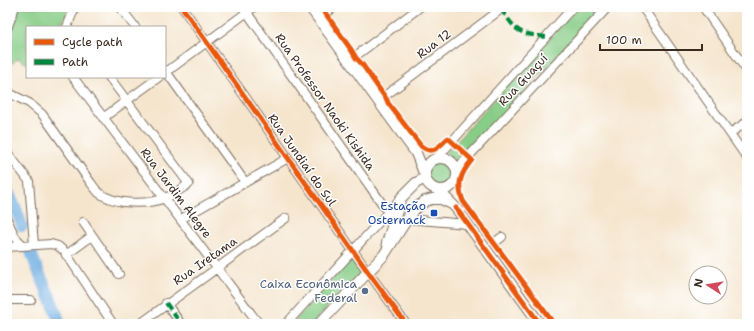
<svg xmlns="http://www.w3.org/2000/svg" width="754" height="331" font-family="'Shantell Sans',sans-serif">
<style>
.green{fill:#88cd87;stroke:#627c52}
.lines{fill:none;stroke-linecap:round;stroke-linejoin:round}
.river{stroke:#6babde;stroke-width:12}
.minor-casing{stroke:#7c6b5b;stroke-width:10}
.major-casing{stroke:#7c6b5b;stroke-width:12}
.minor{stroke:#fff;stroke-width:8}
.major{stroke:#fff;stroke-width:10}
.quiet{stroke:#00873e;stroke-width:4;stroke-dasharray:8 4;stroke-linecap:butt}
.cycleway-casing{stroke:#fff;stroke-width:8}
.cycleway{stroke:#e8590c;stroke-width:5}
.transit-dot{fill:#1a4fb4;stroke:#fff;stroke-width:1.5}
.service-dot{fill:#5c6f8a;stroke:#fff;stroke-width:1.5}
.labels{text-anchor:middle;stroke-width:3;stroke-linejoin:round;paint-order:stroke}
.street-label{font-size:12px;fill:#3b2a1e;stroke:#fff}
.transit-label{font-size:12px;fill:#164399;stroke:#fff;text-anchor:end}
.service-label{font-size:12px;fill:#4e5e75;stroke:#fff;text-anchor:end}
</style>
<rect width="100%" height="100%" fill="#fff"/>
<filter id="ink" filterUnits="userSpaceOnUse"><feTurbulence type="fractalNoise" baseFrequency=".025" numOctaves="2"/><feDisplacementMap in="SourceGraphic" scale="8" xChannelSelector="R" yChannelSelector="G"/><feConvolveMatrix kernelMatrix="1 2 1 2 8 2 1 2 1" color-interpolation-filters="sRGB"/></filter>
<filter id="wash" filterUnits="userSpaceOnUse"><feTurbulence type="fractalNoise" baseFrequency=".012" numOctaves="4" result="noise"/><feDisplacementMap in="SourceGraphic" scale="16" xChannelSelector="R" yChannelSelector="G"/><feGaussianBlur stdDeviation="0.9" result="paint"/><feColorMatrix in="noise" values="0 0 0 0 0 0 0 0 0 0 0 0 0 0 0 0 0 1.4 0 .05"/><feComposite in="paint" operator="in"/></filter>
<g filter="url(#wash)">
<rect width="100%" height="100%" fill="#f5e5cd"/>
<path class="green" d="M19 7H70L60 27H27V64L18 58 13 63 7 60V37Z
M578 7H603L458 163 445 154Z
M427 174a14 14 0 1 1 28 0a14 14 0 1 1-28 0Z
M351 259 360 273 312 324H292Z"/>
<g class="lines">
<path class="river" d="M7 190 15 206 22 226
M31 252C39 277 53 299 60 324"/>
</g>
</g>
<g filter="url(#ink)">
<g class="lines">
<g class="minor-casing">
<path id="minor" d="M120 7 135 27
M182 7 368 272 406 324
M243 7 388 212
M642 7 747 158
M703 7 747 71
M319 19 334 7
M67 27 75 7
M7 29 15 7
M349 61 420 7
M165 70 245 182
M165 73 254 7
M73 77 259 324
M7 92 29 103 42 114 91 183C94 187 96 190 99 193 115 205 147 205 165 198 173 195 181 189 189 184L109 77
M378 101 504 7
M103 118 159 77
M730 133 747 122
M7 152 29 181 34 245
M437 158 573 7
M456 170 608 7
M7 219 15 237 24 246
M181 219 288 158
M407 219 467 224
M83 222 119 274
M498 240 502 237
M7 247 51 244 58 246 65 252 113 324
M66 255 92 236
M7 300H31
M166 303 181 324
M140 324 286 218
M286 324 401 198"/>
</g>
<g class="major-casing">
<path id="major" d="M310 7 416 153 424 173
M425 174a16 16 0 1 1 32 0a16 16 0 1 1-32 0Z
M438 190 456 208 540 324
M387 243 401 198 416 183 425 178
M319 324 384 255 407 219 414 210 425 201 432 199H441L452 204"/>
</g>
<use href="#minor" class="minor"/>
<use href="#major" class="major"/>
<path class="quiet" d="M501 9C518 33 517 33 546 37
M166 303 181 324"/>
<g class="cycleway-casing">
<path id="cycleway" d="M182 7 368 272 406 324
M321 7 352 51 356 58 362 64 387 100 388 103 421 146C434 156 439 146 448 138L472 160C461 173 456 184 463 201L554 324
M456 208 540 324"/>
</g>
<use href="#cycleway" class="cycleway"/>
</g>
</g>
<rect class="transit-dot" x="430" y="209" width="8" height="8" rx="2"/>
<circle class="service-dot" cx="365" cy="291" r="4"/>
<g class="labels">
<g class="street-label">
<text transform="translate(434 44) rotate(-37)" y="4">Rua 12</text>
<text transform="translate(523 80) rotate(-47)" y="4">Rua Guaçuí</text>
<text transform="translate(325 102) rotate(55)" y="4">Rua Professor Naoki Kishida</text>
<text transform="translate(302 160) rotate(55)" y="4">Rua Jundiaí do Sul</text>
<text transform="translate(176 193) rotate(53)" y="4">Rua Jardim Alegre</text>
<text transform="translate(205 261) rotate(-35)" y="4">Rua Iretama</text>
</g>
<g class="transit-label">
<text x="426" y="210">Estação<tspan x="426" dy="14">Osternack</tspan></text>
</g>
<g class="service-label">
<text x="357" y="288">Caixa Econômica<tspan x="357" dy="14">Federal</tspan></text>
</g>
</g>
<rect width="754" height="331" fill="none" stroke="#fff" stroke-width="24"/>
<rect x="26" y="26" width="140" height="52" fill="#ffffff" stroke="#b1aaa5"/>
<rect x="34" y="39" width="20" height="6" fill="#e8590c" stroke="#b1aaa5"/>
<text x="62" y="46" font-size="12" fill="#3b2a1e">Cycle path</text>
<rect x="34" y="59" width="20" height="6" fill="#00873e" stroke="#b1aaa5"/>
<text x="62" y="66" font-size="12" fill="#3b2a1e">Path</text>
<g transform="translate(708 285) rotate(282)"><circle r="19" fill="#ffffff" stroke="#b1aaa5"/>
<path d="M0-3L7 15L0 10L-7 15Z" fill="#d1495b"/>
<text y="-6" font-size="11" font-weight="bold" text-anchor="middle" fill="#3b2a1e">N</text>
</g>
<path d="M600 44v6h102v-6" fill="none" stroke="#3b2a1e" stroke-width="2"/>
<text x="606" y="44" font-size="12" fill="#3b2a1e" stroke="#ffffff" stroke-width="3" paint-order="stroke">100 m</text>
</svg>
